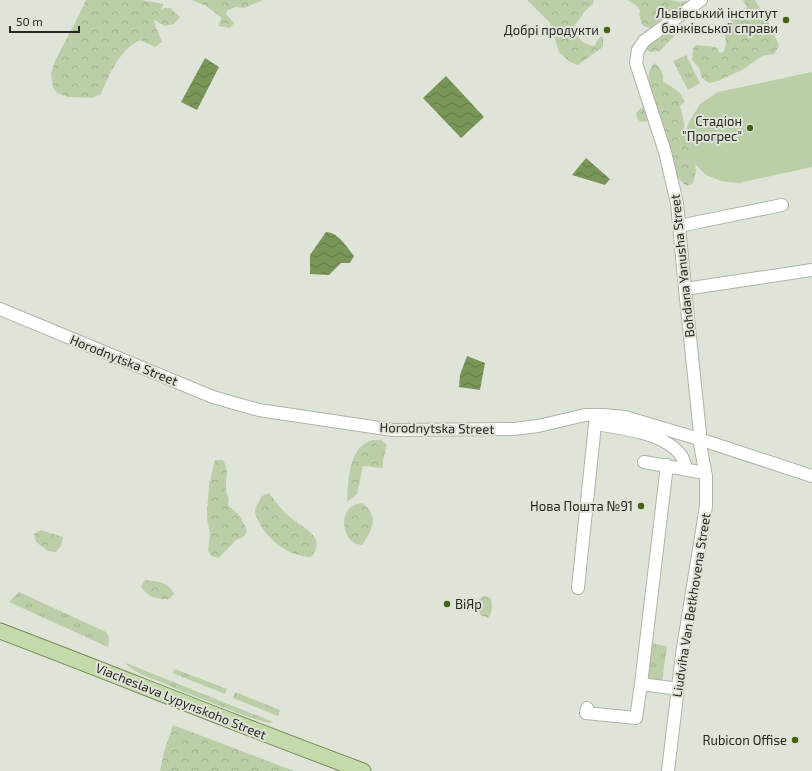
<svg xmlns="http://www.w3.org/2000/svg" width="812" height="771" font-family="'Exo 2',sans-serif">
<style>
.grass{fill:url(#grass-tufts)}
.forest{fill:url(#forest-crowns)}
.pitch{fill:#bccea7}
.water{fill:url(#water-waves)}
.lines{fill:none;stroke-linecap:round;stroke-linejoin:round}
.minor-casing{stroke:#aeb4a8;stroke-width:14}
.major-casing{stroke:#758b56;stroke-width:17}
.minor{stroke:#fff;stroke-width:12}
.major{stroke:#c5daaa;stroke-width:15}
.poi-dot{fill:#466315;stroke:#dee4d8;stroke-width:1.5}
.labels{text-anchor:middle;stroke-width:4;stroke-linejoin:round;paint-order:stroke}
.poi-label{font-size:13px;fill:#262823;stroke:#dee4d8;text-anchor:end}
.street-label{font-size:13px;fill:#262823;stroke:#dee4d8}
</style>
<defs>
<pattern id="grass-tufts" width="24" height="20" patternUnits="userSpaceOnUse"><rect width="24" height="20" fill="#bccea7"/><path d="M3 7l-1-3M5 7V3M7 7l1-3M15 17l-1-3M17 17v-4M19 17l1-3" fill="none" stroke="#a1b18f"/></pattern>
<pattern id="forest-crowns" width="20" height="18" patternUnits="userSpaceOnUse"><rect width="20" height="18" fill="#bccea7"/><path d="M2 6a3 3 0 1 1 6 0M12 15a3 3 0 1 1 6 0" fill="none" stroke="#a1b18f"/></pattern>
<pattern id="water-waves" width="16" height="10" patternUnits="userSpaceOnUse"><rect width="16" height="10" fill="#7a9558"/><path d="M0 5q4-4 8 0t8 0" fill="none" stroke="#647a48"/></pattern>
</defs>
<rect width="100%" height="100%" fill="#dee4d8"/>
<path class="grass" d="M686 55 700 83 688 90 673 61Z
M19 592 106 632 109 637 108 647 9 602Z
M650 643 667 646 662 681 645 678Z
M126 663 273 722 268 723 243 715 174 688C161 680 134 675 126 663Z
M175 669 227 689 225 694 172 673Z
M235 692 280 710 278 716 233 698Z"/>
<path class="forest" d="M86 0H142L163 4 161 10 164 8H170L180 17 174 24 165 26 154 20 155 25 162 42 155 47 140 40C120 49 109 75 101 94L92 98 68 97 57 93 53 88 51 74 55 61 77 19Z
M192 0H263L244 8 235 7 227 11 226 14 234 23 230 28 219 26 221 17 206 6Z
M527 0H594L593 4 585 11 575 25C577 38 580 43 594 46L600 37H603V47L578 65 570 62 559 52 550 23Z
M627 0H670L679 2 689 1 684 9 651 28 643 26 639 15 640 10 637 6Z
M743 0H755L772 29 779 46 774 54 762 56 742 70 718 81 709 83 702 78 699 68 692 60 693 49 696 45 716 47 720 53 724 51 726 44 724 26 733 18 747 7Z
M673 30 677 33 660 51 650 52 645 49 646 46 665 31Z
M654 63C661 68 663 72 663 81L679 92 685 101 680 106 684 122 685 137 695 160 696 171 693 184 686 186 675 175 649 121 641 122 637 119 636 113 641 108 646 107C647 101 648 96 649 90 650 76 645 78 654 63Z
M373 440H381L387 445 383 460V468L363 466 357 494 347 502C349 481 347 447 373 440Z
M215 460H223C230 472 225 477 226 489 226 496 230 495 228 505L240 516 247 530 244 537 236 540 219 558 211 556 208 550 210 534 207 519V512L209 485Z
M269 493C275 501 281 510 290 517 303 528 328 537 311 557 289 556 269 542 259 522 257 519 255 514 255 510 256 506 260 500 262 496Z
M362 503C380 516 372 530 362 545 358 544 355 544 353 542 344 536 341 518 348 510 352 505 357 504 362 503Z
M41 530 63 537 61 546 56 552 48 551 36 542 34 534Z
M145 580C157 581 169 582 174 594L169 599C157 600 148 597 141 587Z
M484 596 491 598C492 606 493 611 488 618L480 615 477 601Z
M173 725 294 771H160L164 752Z"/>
<path class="pitch" d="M812 72V167L739 183 721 181 706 175 694 163 688 149 685 134 689 122 700 104 718 92Z"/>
<path class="water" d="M205 58 219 67 197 110 181 102Z
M446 76 484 117 461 138 423 98Z
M586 158 610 179 605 185 572 175Z
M326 232C338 232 347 247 354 256L350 263H341L329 275 310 274V255Z
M467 356 485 363 480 390 459 387 460 375Z"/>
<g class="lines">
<g class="minor-casing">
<path id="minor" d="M679 226 782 205
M685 289 812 270
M0 309 213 397 259 410 393 430 514 429 538 426 585 415H603L625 417 699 439 812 476
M595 424C621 428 667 433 682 457 684 461 685 465 686 469
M644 462 705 473
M578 588 596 415
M641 684 667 465
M587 708 586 713 636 718 641 684 671 688
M668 771 682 654 706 506V476L699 439 700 433 685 289 677 203 665 152 636 63 638 50 644 41 701 0"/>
</g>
<g class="major-casing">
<path id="major" d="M0 631C121 677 241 726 363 771"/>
</g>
<use href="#minor" class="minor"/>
<use href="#major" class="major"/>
</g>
<g class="poi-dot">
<circle cx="786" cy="20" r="4"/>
<circle cx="607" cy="30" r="4"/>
<circle cx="750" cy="128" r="4"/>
<circle cx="641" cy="506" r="4"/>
<circle cx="447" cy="604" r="4"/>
<circle cx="795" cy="740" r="4"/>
</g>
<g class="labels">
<g class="poi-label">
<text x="778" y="18">Львівський інститут<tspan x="778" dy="15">банківської справи</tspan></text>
<text x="599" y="35">Добрі продукти</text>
<text x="742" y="126">Стадіон<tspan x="742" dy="15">"Прогрес"</tspan></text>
<text x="633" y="511">Нова Пошта №91</text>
<text x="455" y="609" text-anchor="start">ВіЯр</text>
<text x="787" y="745">Rubicon Offise</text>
</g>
<g class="street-label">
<text transform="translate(682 266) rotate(-96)" y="5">Bohdana Yanusha Street</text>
<text transform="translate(124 360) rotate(22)" y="5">Horodnytska Street</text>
<text transform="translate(437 428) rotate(1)" y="5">Horodnytska Street</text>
<text transform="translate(691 605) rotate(-81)" y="5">Liudviha Van Betkhovena Street</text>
<text transform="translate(181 701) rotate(22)" y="5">Viacheslava Lypynskoho Street</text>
</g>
</g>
<path d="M10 26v6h69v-6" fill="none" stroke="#262823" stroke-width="2"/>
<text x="16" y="26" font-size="12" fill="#262823" stroke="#dee4d8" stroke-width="3" paint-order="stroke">50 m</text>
</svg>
